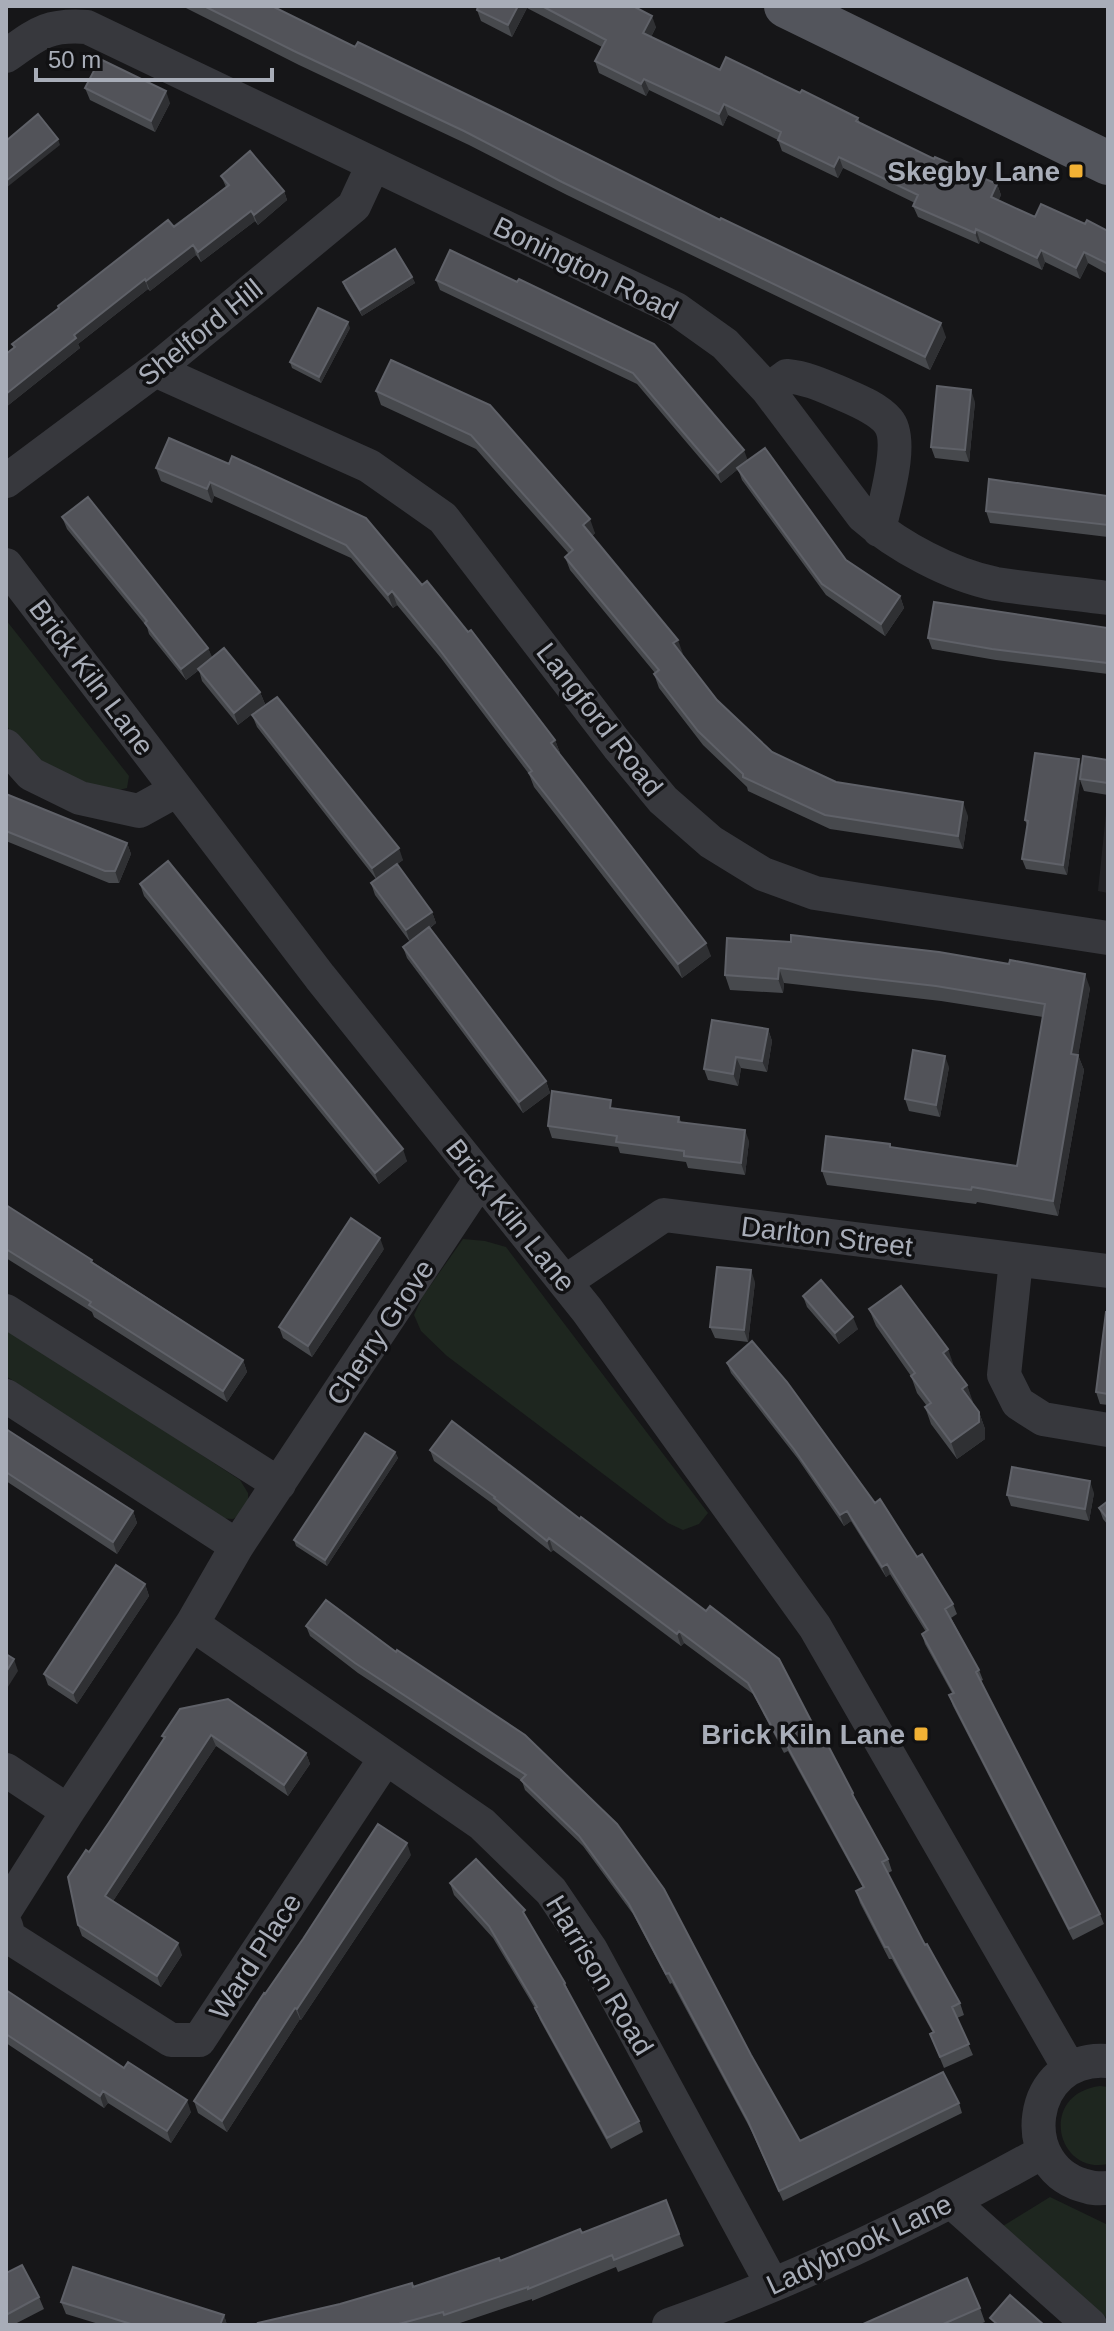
<svg xmlns="http://www.w3.org/2000/svg" width="1114" height="2331" font-family="Helvetica,sans-serif">
<style>
.built{fill:#222225}
.green{fill:#1e261f}
.lines{fill:none;stroke-linecap:round;stroke-linejoin:round}
.minor{stroke:#37383d;stroke-width:34}
.major{stroke:#53555c;stroke-width:44}
.wall{fill:#47494d}
.shaded-wall{fill:#2f3033}
.building{fill:#525359;stroke:#5f6168;stroke-width:2}
.poi-dot{fill:#f2b134;stroke:#111113;stroke-width:3}
.labels{text-anchor:middle;stroke-width:7;stroke-linejoin:round;paint-order:stroke}
.poi-label{font-size:28px;font-weight:bold;fill:#a8adb8;stroke:#111113;text-anchor:end}
.street-label{font-size:28px;fill:#a8adb8;stroke:#111113}
</style>
<rect width="100%" height="100%" fill="#161618"/>
<path class="built" d="M1108 794V893L1098 891Z"/>
<path class="green" d="M6 620 129 776 127 788 111 792 51 769 15 739 6 724Z
M463 1239 485 1241 506 1247 708 1513 699 1524 683 1530 668 1523 447 1356 421 1331 414 1315 423 1296Z
M6 1327 240 1480 248 1493V1510L233 1519 218 1518 6 1376Z
M1100 2086 1108 2087V2164C1056 2175 1038 2094 1100 2086Z
M1050 2197 1108 2225V2319L1003 2226Z"/>
<g class="lines">
<path class="minor" d="M6 56C37 34 47 24 87 27L676 309 725 344 768 390 863 516C897 546 951 575 996 584 1033 590 1071 593 1108 598
M155 370 369 466 443 518 618 746 663 800 711 842 763 874 815 893 1108 938
M768 390 787 376C808 378 826 387 845 395 859 401 878 409 888 421 905 441 884 505 879 530
M6 481 155 370 354 206 373 165
M6 565 320 977 587 1310 815 1627 1069 2068
M6 746 31 774 80 798 139 811 177 790
M1016 1260 1004 1375 1018 1403 1043 1419 1108 1430
M565 1282 664 1215 1108 1271
M6 1311 279 1484
M6 1396 237 1546
M192 1624 482 1824 551 1891 591 1950 772 2284
M6 1770 68 1811
M6 1909 68 1811 192 1624 237 1546 481 1178
M6 1926 9 1937 171 2040H199L385 1759
M1108 2061C1027 2054 1012 2171 1089 2187 1095 2189 1102 2188 1108 2188
M952 2202 1090 2325
M669 2325C798 2280 924 2218 1043 2152"/>
<path class="major" d="M786 6 1108 163"/>
</g>
<path class="wall" d="M182 6H272L946 337 930 370 567 195 469 145 299 65Z
M478 6H633L656 27 651 37 720 70 800 93 858 118 860 123 934 159 997 184 1001 195 998 201 1035 217 1085 224 1108 231V274L1088 263 1080 279 1045 262 1042 270 980 241 979 244 918 217 913 206 915 203 843 168 838 178 782 151 778 140 728 115 723 126 649 90 646 96 599 73 595 61 602 47 527 8 512 37 481 21 477 10Z
M85 88 170 103 155 132 90 100Z
M221 176 284 191 287 200 258 225 255 221 201 262 196 255 150 291 148 289 78 344 80 348 6 407V354L14 348 12 344 226 187Z
M412 277 415 283 362 316 345 288 343 282Z
M436 280 517 282 748 460 846 560 900 596 904 608 885 636 826 595 742 480 738 469 721 483 637 384 440 290Z
M350 328 321 383 292 368 290 362Z
M391 360 595 533 592 536 717 700 772 752 836 782 968 816 963 849 830 829 748 791 747 787 703 745 659 688 654 674 655 673 570 570 565 557 569 554 476 449 381 405 376 391Z
M975 402 969 462 935 458 931 447Z
M169 438 422 585 555 740 560 753 559 754 711 956 682 978 534 787 529 774 441 658 397 605 393 608 351 558 214 496 212 503 161 481 156 468Z
M1108 496V537L990 523 986 511Z
M62 517 208 648 212 658 260 692 265 704 238 725 202 681 199 670 186 680 149 634 147 627 67 529Z
M1108 628V674L996 660 932 649 928 638Z
M252 715 403 860 397 864 432 912 436 923 430 928 546 1081 550 1093 523 1113 407 958 403 947 410 942 375 895 371 883 376 879 257 727Z
M1108 760V795L1084 791 1080 780 1067 875 1026 869 1022 859 1027 825 1025 820 1081 767Z
M6 794 127 843 131 854 119 883H109L6 841Z
M140 884 407 1161 379 1184 144 896Z
M727 938 1090 988 1078 1055 1084 1070 1058 1216 977 1202 976 1204 827 1185 822 1171 891 1147 1017 1166 1043 1017 941 1001 784 983 783 993 730 990 725 975Z
M768 1029 772 1041 767 1072 741 1068 738 1086 708 1080 704 1069Z
M949 1067 940 1117 909 1111 905 1099Z
M614 1108 679 1117 681 1122 749 1141 745 1175 688 1168 686 1162 620 1153 618 1147 552 1138 548 1126Z
M6 1205 243 1360 247 1372 227 1402 94 1317 92 1312 6 1258Z
M384 1249 312 1357 283 1338 279 1327Z
M755 1282 748 1342 715 1338 710 1327Z
M803 1296 858 1329 839 1344 807 1307Z
M869 1309 954 1366 967 1385 972 1402 979 1412 985 1429V1439L957 1459 931 1424 925 1407 927 1406 917 1393 911 1376 876 1326Z
M1108 1312V1405L1100 1404 1096 1392Z
M727 1363 875 1503 953 1604 957 1614 951 1618 979 1670 983 1680 981 1681 1100 1914 1104 1924 1073 1940 953 1706 949 1695 952 1693 925 1644 922 1634 926 1632 890 1574 886 1577 851 1521 844 1526 798 1459 731 1373Z
M452 1421 819 1736 853 1793 857 1805 888 1859 892 1871 888 1873 925 1945 960 2003 964 2015 957 2018 973 2055 944 2068 930 2034 933 2033 892 1959H889L860 1903 856 1891 863 1888 788 1751 784 1753 753 1694 684 1643 681 1646 553 1550 551 1552 498 1510 497 1507 434 1461 430 1450Z
M6 1429 133 1511 137 1523 117 1554 6 1481Z
M395 1452 398 1458 327 1566 296 1546 294 1540Z
M1094 1493 1089 1521 1011 1506 1007 1495Z
M1108 1501V1525L1103 1519 1099 1508Z
M145 1584 149 1596 77 1704 48 1685 44 1674Z
M306 1626 396 1652 525 1735 751 2055 800 2141 959 2103 962 2113 783 2201 752 2132 672 1983 670 1984 633 1914 583 1846 525 1790 522 1781 358 1673 310 1636Z
M180 1709 306 1753 310 1764 288 1796 216 1746 113 1901 182 1955 161 1987 82 1936 78 1925 89 1852 164 1740 162 1736Z
M411 1855 301 2020 300 2019 227 2132 198 2113 194 2101 265 1994Z
M450 1883 529 1922 565 1983 570 1995 639 2121 643 2132 611 2149 540 2020 536 2010 493 1938 454 1895Z
M6 1990 191 2112 171 2143 108 2103 104 2108 6 2043Z
M666 2200 684 2246 618 2272 616 2267 532 2301V2299L454 2325H447V2324L443 2325H259L413 2287 500 2261 582 2233Z
M6 2273 39 2297 44 2309 13 2325H6Z
M61 2302 224 2315 227 2325H102L66 2314Z
M980 2308 985 2322 978 2325H861Z"/>
<path class="shaded-wall" d="M518 6H526L527 8 512 37 508 25Z
M652 16 656 27 647 45 643 33Z
M644 79 649 90 646 96 641 84Z
M166 91 170 103 155 132 151 121Z
M724 104 728 115 723 126 719 114Z
M58 139 60 145 6 188V181Z
M839 157 843 168 838 178 834 167Z
M997 184 1001 195 995 209 991 197Z
M284 191 287 200 258 225 254 215Z
M251 211 255 221 201 262 198 252Z
M976 229 980 241 979 244 975 233Z
M193 245 196 255 150 291 146 281Z
M1041 250 1045 262 1042 270 1037 258Z
M1084 252 1088 263 1080 279 1076 268Z
M412 277 415 283 362 316 360 310Z
M145 279 148 289 78 344 80 348 6 407V394L74 335Z
M348 322 350 328 321 383 319 377Z
M941 323 946 337 930 370 925 357Z
M971 390 975 402 969 462 965 450Z
M744 450 748 461 721 483 718 473Z
M210 482 214 496 212 503 207 489Z
M590 519 595 533 588 539 583 525Z
M392 591 397 605 393 608 388 595Z
M900 596 904 608 885 636 881 624Z
M678 640 683 654 678 657 673 643Z
M208 648 213 659 186 680 181 669Z
M260 692 265 704 238 725 234 713Z
M555 740 560 753 555 756 551 743Z
M1079 759 1082 768 1067 875 1063 865Z
M963 802 968 816 963 849 958 836Z
M127 843 131 854 119 883 115 871Z
M399 848 403 860 377 880 372 868Z
M432 912 436 923 410 942 406 930Z
M706 943 711 956 682 978 678 964Z
M779 968 784 983 783 993 778 979Z
M1085 974 1090 988 1076 1068 1071 1054Z
M768 1029 772 1041 767 1072 762 1061Z
M1078 1055 1084 1070 1058 1216 1053 1201Z
M945 1056 949 1067 940 1117 936 1105Z
M736 1057 741 1068 738 1086 733 1074Z
M546 1081 550 1093 523 1113 519 1102Z
M745 1130 749 1141 745 1175 741 1163Z
M403 1149 407 1161 379 1184 375 1173Z
M380 1238 384 1249 312 1357 308 1346Z
M751 1270 755 1282 748 1342 744 1330Z
M853 1317 858 1329 839 1344 835 1333Z
M948 1349 954 1366 949 1370 943 1353Z
M243 1360 247 1372 227 1402 223 1391Z
M967 1385 973 1402 968 1406 962 1389Z
M979 1412 985 1429V1439L957 1459 951 1442Z
M395 1452 398 1458 327 1566 325 1560Z
M1090 1481 1094 1493 1089 1521 1085 1509Z
M133 1511 137 1523 117 1554 113 1542Z
M847 1511 851 1521 844 1526 840 1515Z
M549 1538 553 1550 551 1552 547 1541Z
M887 1564 890 1574 886 1577 882 1567Z
M145 1584 149 1596 77 1704 73 1693Z
M679 1631 684 1643 681 1646 677 1634Z
M14 1659 18 1671 6 1690V1672Z
M211 1735 216 1746 109 1907 105 1896Z
M306 1753 310 1764 288 1796 284 1785Z
M407 1843 411 1855 301 2020 297 2009Z
M178 1943 182 1955 161 1987 157 1976Z
M295 2008 300 2019 227 2132 222 2121Z
M103 2091 108 2103 104 2108 100 2096Z
M187 2100 191 2112 171 2143 167 2131Z
M224 2315 227 2325H220Z"/>
<path class="building" d="M204 6H272L355 47 358 42 501 111 720 220 721 218 941 323 925 357 562 182 464 131 294 51Z
M478 6H518L508 25 477 10Z
M542 6H633L652 16 643 33 720 70 726 57 800 93 802 90 858 118 856 121 934 159 935 157 997 184 991 197 1035 217 1041 204 1085 224 1087 220 1108 231V264L1084 252 1076 268 1041 250 1037 258 976 229 975 233 913 206 918 195 839 157 834 167 778 140 781 132 724 104 719 114 644 79 641 84 595 61 606 40Z
M100 59 166 91 151 121 85 88Z
M38 114 58 139 6 181V141Z
M250 151 284 191 254 215 251 211 198 252 193 245 146 281 145 279 74 335 76 338 6 394V354L15 347 12 344 59 308 58 306 168 220 174 227 229 185 221 176Z
M395 249 412 277 360 310 343 282Z
M450 250 517 282 519 279 654 344 744 450 718 473 633 373 436 280Z
M318 308 348 322 319 377 290 362Z
M391 360 490 405 590 519 583 525 678 640 673 643 717 700 772 752 836 782 963 802 958 836 825 815 743 777V774L698 731 654 674 659 670 565 557 573 550 471 435 376 391Z
M937 386 971 390 965 450 931 447Z
M169 438 229 464 232 456 366 518 422 585 427 581 468 632 471 630 555 740 551 743 706 943 678 964 529 773 532 771 436 645 392 591 388 595 346 545 210 482 207 489 156 468Z
M765 448 846 560 900 596 881 624 822 584 737 468Z
M989 479 1108 496V525L986 511Z
M88 497 208 648 181 669 145 623 147 621 62 517Z
M934 602 1108 628V663L992 649 928 638Z
M224 648 260 692 234 713 198 669Z
M277 697 399 848 372 868 252 715Z
M1035 753 1079 759 1063 865 1022 859 1028 821 1025 820Z
M1083 756 1108 760V783L1080 779Z
M6 794 127 843 115 871H105L6 831Z
M168 861 403 1149 375 1173 140 884Z
M397 864 432 912 406 930 371 883Z
M429 927 546 1081 519 1102 403 947Z
M791 935 939 952 1009 964 1010 960 1085 974 1071 1054 1078 1055 1053 1201 972 1187 971 1190 822 1171 826 1136 890 1144V1147L1017 1166 1045 1004 936 986 779 968 778 979 725 975 727 938 791 942Z
M712 1020 768 1029 762 1061 736 1057 733 1074 704 1069Z
M913 1050 945 1056 936 1105 905 1099Z
M552 1091 611 1100 610 1108 679 1117 678 1122 745 1130 741 1163 684 1156V1151L616 1142 617 1136 548 1126Z
M6 1205 92 1260 91 1262 243 1360 223 1391 89 1305 91 1302 6 1249Z
M351 1218 380 1238 308 1346 279 1327Z
M717 1267 751 1270 744 1330 710 1327Z
M821 1280 853 1317 835 1333 803 1296Z
M901 1286 948 1349 943 1353 967 1385 962 1389 979 1412V1422L951 1442 925 1407 931 1403 911 1376 915 1373 869 1309Z
M1106 1312H1108V1394L1096 1392Z
M752 1341 787 1382 875 1503 880 1499 917 1557 922 1554 953 1604 945 1609 979 1670 976 1672 1100 1914 1069 1929 949 1695 954 1693 922 1634 928 1630 887 1564 882 1567 847 1511 840 1515 794 1449 727 1363Z
M452 1421 580 1519 581 1517 706 1611 710 1606 779 1659 819 1736 822 1734 853 1793 852 1794 888 1859 882 1862 925 1945 927 1944 960 2003 952 2007 969 2044 940 2057 930 2034 934 2032 888 1947H885L856 1891 864 1887 784 1740 780 1742 748 1683 679 1631 677 1634 549 1538 547 1541 494 1498 495 1497 430 1450Z
M6 1429 133 1511 113 1542 6 1472Z
M365 1433 395 1452 325 1560 294 1540Z
M1012 1467 1090 1481 1085 1509 1007 1495Z
M1108 1501V1519L1099 1508Z
M116 1565 145 1584 73 1693 44 1674Z
M326 1600 396 1652 397 1650 525 1735 617 1824 664 1889 751 2055 800 2141 943 2072 959 2103 779 2191 748 2121 669 1973 666 1974 629 1904 579 1836 521 1780 526 1775 355 1663 306 1626Z
M6 1654 14 1659 6 1672Z
M228 1699 306 1753 284 1785 211 1735 105 1896 178 1943 157 1976 78 1925 68 1877 86 1850 89 1852 110 1821 165 1737 162 1736 180 1709Z
M378 1824 407 1843 297 2009 295 2008 222 2121 194 2101 264 1993 265 1994 303 1939Z
M476 1859 525 1910 523 1912 565 1983 564 1984 639 2121 607 2138 535 2008 537 2007 489 1926 450 1883Z
M6 1990 124 2068 128 2062 187 2100 167 2131 103 2091 100 2096 6 2034Z
M666 2200 679 2234 614 2260 612 2255 528 2289V2287L444 2315 443 2312 395 2325H259L258 2323 340 2304 412 2283 413 2287 499 2258 500 2261 580 2229 582 2233Z
M22 2265 39 2297 6 2315V2273Z
M73 2267 224 2315 220 2325H134L61 2302Z
M967 2278 980 2308 941 2325H861Z
M1010 2295 1044 2325H998L990 2318Z"/>
<g class="poi-dot">
<rect x="1068" y="163" width="16" height="16" rx="4"/>
<rect x="913" y="1726" width="16" height="16" rx="4"/>
</g>
<g class="labels">
<g class="poi-label">
<text x="1060" y="181">Skegby Lane</text>
<text x="905" y="1744">Brick Kiln Lane</text>
</g>
<g class="street-label">
<text transform="translate(586 268) rotate(26)" y="10">Bonington Road</text>
<text transform="translate(200 332) rotate(-39)" y="10">Shelford Hill</text>
<text transform="translate(92 677) rotate(53)" y="10">Brick Kiln Lane</text>
<text transform="translate(600 719) rotate(52)" y="10">Langford Road</text>
<text transform="translate(511 1215) rotate(51)" y="10">Brick Kiln Lane</text>
<text transform="translate(827 1236) rotate(7)" y="10">Darlton Street</text>
<text transform="translate(380 1332) rotate(-56)" y="10">Cherry Grove</text>
<text transform="translate(255 1956) rotate(-57)" y="10">Ward Place</text>
<text transform="translate(600 1975) rotate(59)" y="10">Harrison Road</text>
<text transform="translate(859 2244) rotate(-25)" y="10">Ladybrook Lane</text>
</g>
</g>
<rect width="1114" height="2331" fill="none" stroke="#a8adb8" stroke-width="16"/>
<path d="M36 68v12h236v-12" fill="none" stroke="#a8adb8" stroke-width="4"/>
<text x="48" y="68" font-size="24" fill="#a8adb8" stroke="#111113" stroke-width="6" paint-order="stroke">50 m</text>
</svg>
